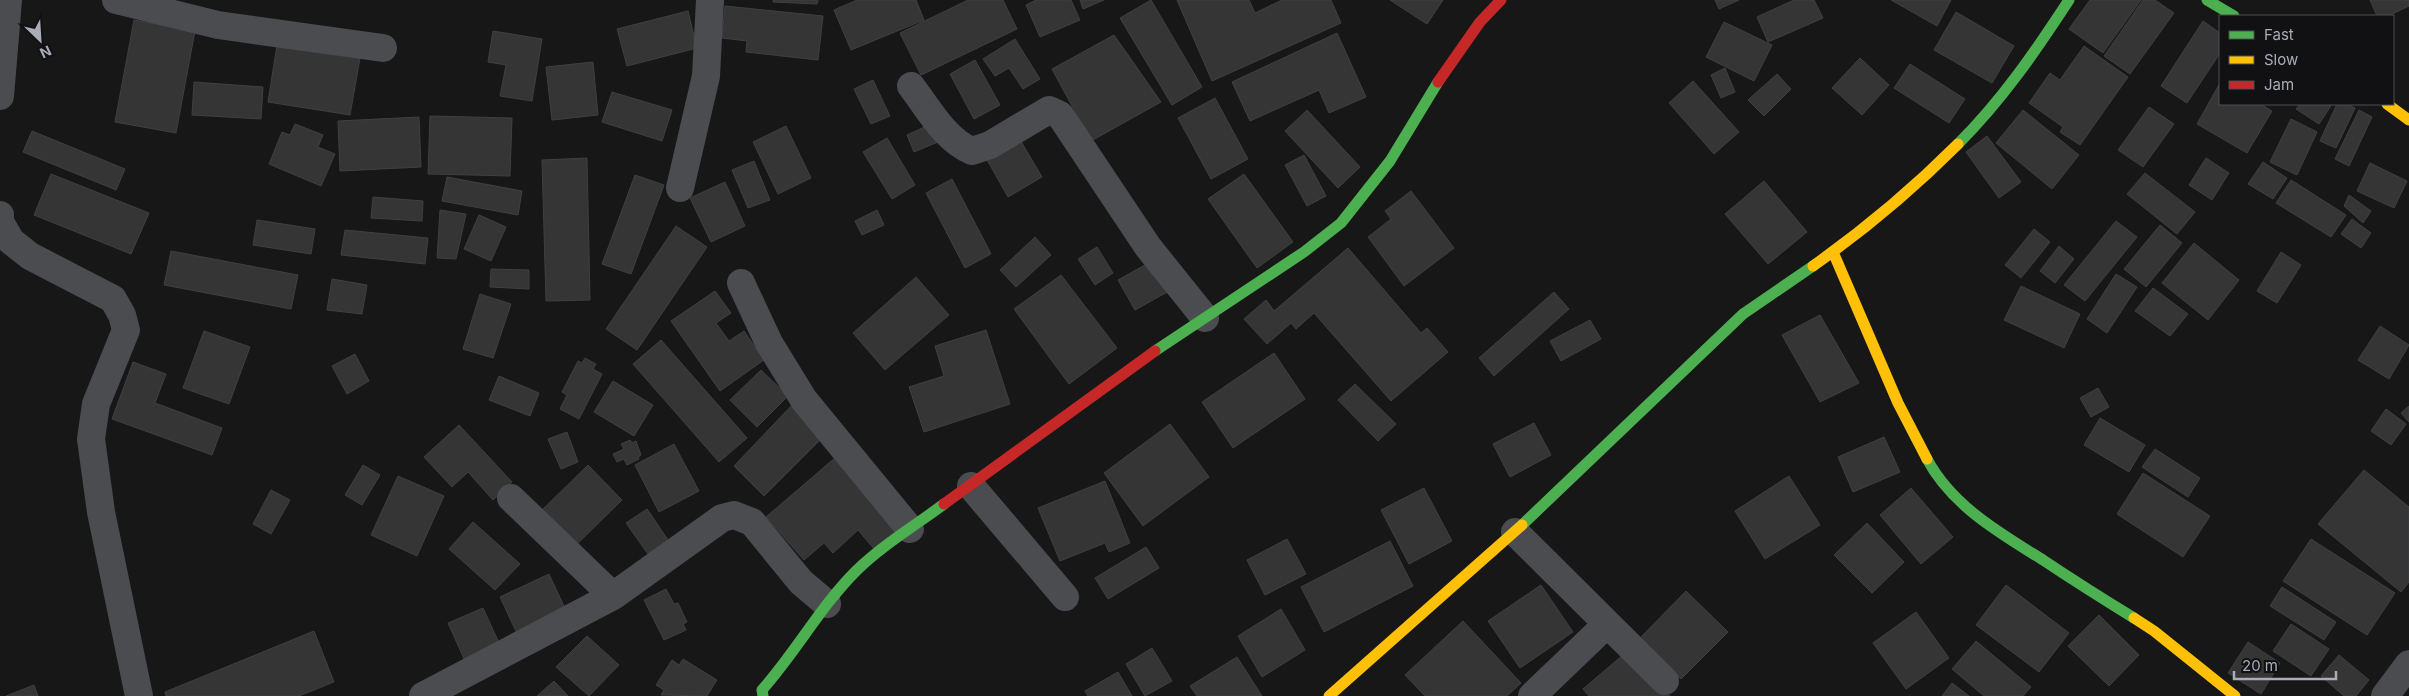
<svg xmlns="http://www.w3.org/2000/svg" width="2409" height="696" font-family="Inter,sans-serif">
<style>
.building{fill:#353536;stroke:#3f4043}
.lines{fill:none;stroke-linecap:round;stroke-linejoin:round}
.street{stroke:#4b4c50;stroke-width:28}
.fast{stroke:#4caf50;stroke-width:11}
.slow{stroke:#ffc107;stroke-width:11}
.jam{stroke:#c62828;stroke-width:11}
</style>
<rect width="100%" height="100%" fill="#171717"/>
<path class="building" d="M773 0H818L817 4 773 2Z
M857 0H916L924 20 851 50 834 10Z
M968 0H1003L1017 29 921 75 900 33Z
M1036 0H1071L1080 20 1040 37 1026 5Z
M1080 0H1104L1083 9Z
M1151 0 1202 87 1172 105 1120 18Z
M1177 0H1249L1255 13 1282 0H1331L1341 23 1212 81Z
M1390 0H1443L1427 24Z
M1715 0H1739L1719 9Z
M1794 0H1814L1823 18 1768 42 1757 17Z
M1891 0H1951L1937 26Z
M2090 0H2141L2103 53 2069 29Z
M2143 0H2155L2174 13 2130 74 2104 56Z
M2370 0H2409V6L2388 16H2377Z
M725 6 823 16 818 60 746 52 747 41 722 38Z
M688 11 697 48 627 66 617 29Z
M1956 12 2014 46 1992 83 1934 50Z
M134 20 195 31 176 133 115 122Z
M2203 21 2220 33V53L2187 103 2161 86Z
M1724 22 1772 45 1754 81 1706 57Z
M493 31 542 39 532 101 500 96 506 65 488 62Z
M1337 33 1366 97 1329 113 1319 90 1250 121 1232 82Z
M1114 35 1161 102 1091 141 1052 69Z
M1015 39 1040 79 1023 89 1009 68 995 76 983 59Z
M277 45 360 58 350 115 268 102Z
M2084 46 2128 77 2080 145 2060 132 2063 127 2029 103 2050 73 2060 80Z
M1860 58 1889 85 1862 115 1832 88Z
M975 60 1000 105 974 119 950 74Z
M593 62 598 115 552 120 546 67Z
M1910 64 1965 99 1949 123 1894 88Z
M1725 68 1735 92 1721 98 1711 75Z
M1777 74 1791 89 1764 116 1748 100Z
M873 80 890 116 871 124 854 89Z
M1693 81 1739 132 1714 154 1669 103Z
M194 82 263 87 261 119 192 115Z
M2220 83V104H2260L2272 111 2247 153 2197 124Z
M612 92 672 110 662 141 602 122Z
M1215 98 1248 159 1211 179 1178 118Z
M2300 104H2332L2319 124 2296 109Z
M2337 104H2346L2355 108 2336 148 2320 141Z
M2149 107 2174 124 2143 167 2118 150Z
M1307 110 1360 167 1338 188 1285 131Z
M2023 110 2079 155 2052 189 1996 143Z
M2359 110 2372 117 2349 166 2335 159Z
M430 116 512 118 510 176 428 174Z
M419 117 421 167 340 171 338 121Z
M2291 119 2317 132 2297 175 2270 162Z
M295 124 323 135 318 147 335 154 321 186 269 164 282 132 290 135Z
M931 124 938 142 914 152 907 135Z
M786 126 811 178 778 194 753 142Z
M32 131 125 169 116 190 23 152Z
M1987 136 2021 182 1999 198 1966 152Z
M887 138 915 185 892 199 863 152Z
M1019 138 1042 177 1008 197 986 158Z
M1304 155 1326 196 1307 206 1285 165Z
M587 158 590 300 546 301 542 160Z
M2206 158 2229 173 2212 200 2189 185Z
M754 161 770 200 748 208 732 170Z
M2263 162 2287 178 2273 199 2248 184Z
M2370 163 2407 181 2394 208 2357 191Z
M2145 173 2195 212 2177 234 2127 194Z
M51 174 149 213 131 254 34 215Z
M1244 174 1293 242 1257 268 1208 199Z
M635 175 664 185 631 274 602 264Z
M447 177 522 191 518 215 442 201Z
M952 179 991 254 965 268 926 193Z
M2291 180 2346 215 2331 237 2276 203Z
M1764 181 1807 232 1768 264 1725 214Z
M725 182 745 226 711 242 690 198Z
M1411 191 1454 248 1404 286 1368 237 1391 219 1385 211Z
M2349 195 2371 211 2363 223 2344 206Z
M373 197 423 201 422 221 371 218Z
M440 210 466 214 456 259 437 258Z
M877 210 884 225 862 235 855 221Z
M479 215 506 227 491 261 464 249Z
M2352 219 2371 233 2361 248 2341 234Z
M257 220 315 229 311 254 253 245Z
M2116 221 2137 237 2085 301 2064 285Z
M2160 225 2182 243 2146 287 2124 269Z
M676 226 707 247 637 350 606 329Z
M2034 229 2050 242 2021 278 2005 265Z
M345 230 428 238 425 264 341 255Z
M1035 237 1051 255 1016 287 1000 270Z
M2194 243 2239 280 2208 320 2162 283Z
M2059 246 2074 259 2055 283 2040 271Z
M1097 247 1113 273 1095 285 1078 259Z
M1348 248 1421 333 1427 328 1448 352 1391 401 1314 313 1296 329 1291 323 1267 344 1244 319 1266 300 1274 311Z
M171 251 298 275 291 309 164 285Z
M2281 252 2301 265 2277 303 2257 291Z
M1152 261 1169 291 1135 310 1118 280Z
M491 269 529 270V289L490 287Z
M2116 274 2137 287 2107 333 2087 319Z
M1061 275 1117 348 1069 384 1014 309Z
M916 277 949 315 885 370 853 333Z
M332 279 367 285 362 314 327 310Z
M2021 286 2080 314 2064 348 2004 320Z
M2153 288 2188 314 2170 336 2135 311Z
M715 291 731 313 716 323 729 341 744 331 764 360 720 391 671 321Z
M1554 292 1569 309 1494 376 1479 358Z
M480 294 511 304 493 358 463 349Z
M1820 315 1859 383 1820 402 1782 335Z
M1590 320 1601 339 1561 361 1550 341Z
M2380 326 2409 345 2389 379 2358 360Z
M986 330 1010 404 924 432 909 387 944 376 935 346Z
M204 331 250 347 229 404 183 388Z
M661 340 747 438 719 462 633 364Z
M1274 353 1305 399 1233 448 1202 402Z
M355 354 369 381 347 394 332 366Z
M585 358 596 364 593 369 602 374 579 419 560 409 567 395 562 392 578 361 582 363Z
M133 362 166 374 155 403 222 428 212 455 112 419Z
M761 370 788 396 757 427 730 400Z
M499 376 539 393 530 416 489 400Z
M613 381 653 405 634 436 594 412Z
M1355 384 1396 424 1378 441 1338 400Z
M2098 388 2109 407 2091 417 2080 398Z
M794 403 826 434 764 496 734 466Z
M2409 406V422L2401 413Z
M2386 409 2406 424 2391 445 2371 431Z
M2100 418 2145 445 2129 472 2084 445Z
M1534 423 1551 455 1510 477 1493 444Z
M1170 424 1209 477 1143 526 1104 473Z
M459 425 512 482 493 500 468 472 452 487 424 457Z
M567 432 578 462 561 469 548 439Z
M1884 437 1900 472 1853 492 1838 457Z
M630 440 632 443 636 441 641 455 638 457 639 459 627 465 624 459 617 462 613 454 624 449 621 444Z
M674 444 699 491 659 512 635 465Z
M2155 449 2200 478 2188 497 2142 467Z
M836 457 899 529 875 550 858 530 833 553 824 543 804 560 766 517Z
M363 465 380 475 362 505 345 495Z
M588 465 622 500 572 549 538 514Z
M2364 470 2409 507V582L2401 592 2318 524Z
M2143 473 2210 516 2183 557 2117 514Z
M398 476 444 496 417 556 371 535Z
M1789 476 1820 525 1765 559 1735 511Z
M1105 481 1130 543 1109 552 1105 543 1060 561 1038 508Z
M1424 488 1452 541 1409 564 1381 510Z
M1911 488 1953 537 1921 564 1880 515Z
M271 490 290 500 271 534 253 524Z
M647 509 668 540 648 554 626 523Z
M473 522 520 564 495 590 449 549Z
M1867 523 1904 562 1872 593 1834 555Z
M1287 539 1306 574 1265 595 1247 560Z
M2311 539 2395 593 2367 635 2283 581Z
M1390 541 1413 586 1324 632 1301 587Z
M1146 547 1159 568 1108 599 1095 578Z
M549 574 569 617 520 640 500 597Z
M1541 585 1573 632 1520 668 1488 621Z
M2006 585 2069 633 2039 672 1976 625Z
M2282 587 2336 622 2324 640 2270 606Z
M666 589 674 604 678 603 687 622 683 624 686 630 664 640 644 600Z
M1686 591 1728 632 1681 679 1640 638Z
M483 608 500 645 465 661 448 623Z
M1281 609 1305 650 1262 677 1238 636Z
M1916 612 1949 658 1906 689 1873 643Z
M2099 615 2139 655 2109 686 2068 646Z
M1463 621 1521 683 1507 696H1425L1405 675Z
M2291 624 2329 649 2311 676 2273 651Z
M314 631 334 682 299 696H166L165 692Z
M587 636 619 665 589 696 556 667Z
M1976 641 2031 687 2023 696H1984L1952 669Z
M2248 642 2280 663 2261 694 2228 673Z
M1152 648 1172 681 1145 696 1126 664Z
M1630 649 1670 696H1589L1583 689Z
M2339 655 2369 680 2356 696H2344L2321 676Z
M1237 657 1262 696H1197L1190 686Z
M683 659 717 680 707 696 661 695 664 690 656 685 672 660 679 665Z
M1118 672 1132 696H1088L1085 691Z
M554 681 568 696H537Z
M1952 683 1969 696H1942Z
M34 685 38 696H6Z"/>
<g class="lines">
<path class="street" d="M116 0 218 25 383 48
M911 86C928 108 945 140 972 151L990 145 1049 110 1060 115 1148 247 1205 318
M0 96 8 0
M680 188 706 76 710 0
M0 215V222L11 241 30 256 113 299 122 315 126 330 96 404 91 439 101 512 139 696
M741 283 769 343 804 400 910 529
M971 486 1065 597
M511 498 613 596
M1515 532 1665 681
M423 696 613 596 722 518 734 515 752 522 801 582 827 604
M1532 696 1607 624
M2385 696 2409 664"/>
<path class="fast" d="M2207 0 2234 16
M1958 144C2002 100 2035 52 2069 0
M1155 351 1304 252 1341 223 1390 161 1438 82
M1927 459C1952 506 2000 533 2043 560 2073 580 2103 599 2134 618
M1522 525 1743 314 1813 266
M763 696 762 690C796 652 820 607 856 571 881 546 916 525 944 504"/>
<path class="slow" d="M2387 104 2409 120
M1833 252 1898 403 1927 459
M1813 266C1864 230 1914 188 1958 144
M2134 618 2154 631 2235 696
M1329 696 1522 525"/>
<path class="jam" d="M1438 82 1480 22 1501 0
M944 504 1155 351"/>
</g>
<rect x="2219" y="15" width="175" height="90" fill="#111113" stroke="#4d4f55"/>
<rect x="2229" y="31" width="25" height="8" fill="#4caf50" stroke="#4d4f55"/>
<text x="2264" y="40" font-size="15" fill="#a8adb8">Fast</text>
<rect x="2229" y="56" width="25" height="8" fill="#ffc107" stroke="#4d4f55"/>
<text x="2264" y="65" font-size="15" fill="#a8adb8">Slow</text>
<rect x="2229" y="81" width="25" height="8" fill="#c62828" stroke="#4d4f55"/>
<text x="2264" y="90" font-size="15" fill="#a8adb8">Jam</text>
<g transform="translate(40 40) rotate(155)" stroke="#111113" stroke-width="4" paint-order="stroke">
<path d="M0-4L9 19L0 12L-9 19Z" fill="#a8adb8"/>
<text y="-8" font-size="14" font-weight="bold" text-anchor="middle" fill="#a8adb8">N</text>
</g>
<path d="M2234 671v8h102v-8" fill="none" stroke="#a8adb8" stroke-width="2.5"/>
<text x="2242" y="671" font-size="15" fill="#a8adb8" stroke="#111113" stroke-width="4" paint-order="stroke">20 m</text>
</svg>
